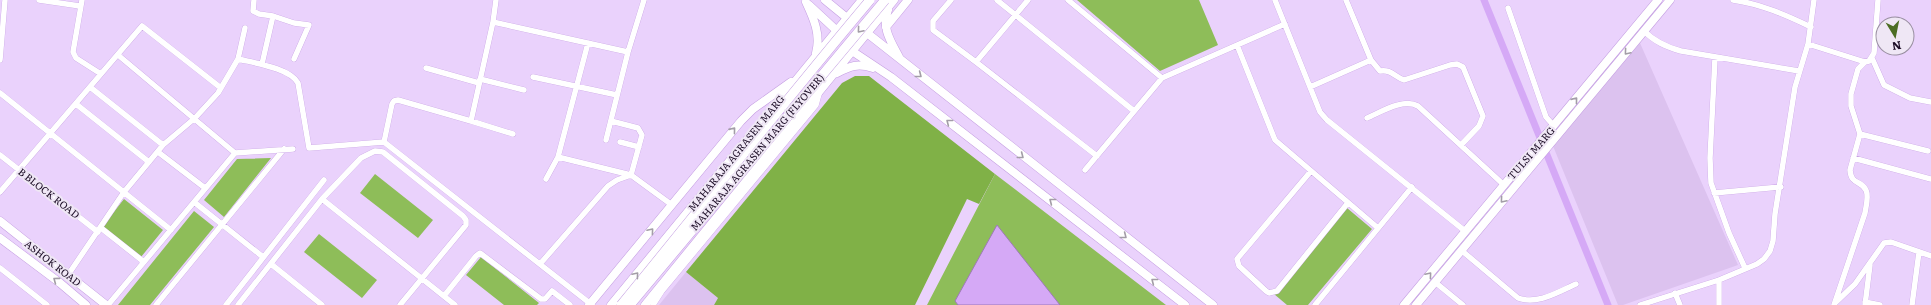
<svg xmlns="http://www.w3.org/2000/svg" width="1931" height="305" font-family="Literata,serif">
<style>
.built{fill:#dcc2ef}
.green{fill:#8ebd59}
.forest{fill:#80b147}
.water{fill:#d5a9f6;stroke:#9d79b7}
.lines{fill:none;stroke-linecap:round;stroke-linejoin:round}
.canal{stroke:#d5a9f6;stroke-width:7}
.street-casing{stroke:#c49ee1;stroke-width:6}
.secondary-casing{stroke:#c49ee1;stroke-width:9}
.street{stroke:#fff;stroke-width:5.5}
.secondary{stroke:#fff;stroke-width:8}
.primary-bridge-casing{stroke:#c49ee1;stroke-width:10;stroke-linecap:butt}
.primary-bridge{stroke:#fff;stroke-width:9}
.oneway{stroke:#a39da7}
.labels{text-anchor:middle;stroke-width:4;stroke-linejoin:round;paint-order:stroke}
.street-label{font-size:10px;fill:#190a23;stroke:#efe7f5}
</style>
<rect width="100%" height="100%" fill="#ead2fc"/>
<path class="built" d="M1640 43 1738 265 1623 305H1618L1553 146Z
M686 272 718 298 714 305H659Z"/>
<path class="green" d="M1077 0H1199L1218 45 1160 71Z
M271 158 224 217 204 200 237 159Z
M375 174 433 220 418 238 360 193Z
M995 174 1166 305H927Z
M124 199 163 230 141 257 102 227Z
M1347 208 1372 229 1308 305H1287L1274 294Z
M194 211 214 227 150 305H118Z
M319 234 377 280 362 298 304 252Z
M481 257 539 303 537 305H504L466 275Z"/>
<path class="forest" d="M855 76H869L995 174 979 204 967 199 915 305H714L718 298 686 272 842 83Z"/>
<path class="water" d="M997 225 1060 305H958L955 301Z"/>
<g class="lines">
<path class="canal" d="M1484 0 1608 305"/>
<g class="street-casing">
<path id="street" d="M39 0 80 6
M82 0 73 52 76 58 101 74
M254 0 253 11 259 14 273 16
M496 0 493 22 628 52 606 140
M951 0 933 21V30L976 62 1097 156
M997 0 1134 111
M1068 0 1162 78
M1275 0 1320 112 1327 120 1465 231
M1733 0C1761 4 1786 15 1811 27
M1508 8 1546 117 1554 126
M1644 31C1655 42 1666 47 1681 51L1799 71
M1808 44 1865 62 1869 61 1874 53 1878 0
M1237 45 1275 140 1378 228
M628 52 644 0
M118 55 235 153
M1715 58 1710 158 1711 183 1729 233 1745 268
M1872 58 1884 85 1910 98 1931 102
M238 59 245 28
M0 60 5 0
M1371 60 1380 71C1391 69 1395 77 1404 80L1450 65 1457 64 1463 67 1483 116 1479 126 1461 145
M976 62 1028 0
M262 64 273 16 294 23 309 25 294 59
M426 68 479 83
M533 77 617 95
M480 79 524 90
M90 87 163 145
M1310 87 1371 60 1346 0
M0 93 171 230
M76 104 149 162
M1367 118C1381 112 1403 98 1418 106L1504 185
M471 121 513 134
M1860 134 1928 151
M384 142 392 104 394 101 398 100 471 121 493 22
M620 142 639 147
M158 152 205 188
M0 155 98 232
M558 157 631 175 672 205
M1853 158 1931 179
M1085 170 1162 78 1285 24
M1311 171 1237 259 1239 266 1266 291 1269 293 1277 291 1347 204
M546 179 558 157 588 43
M0 192 142 26 221 88
M1714 193 1781 187
M322 199 455 305
M194 202 263 257
M101 228 144 262
M1461 250 1518 298C1538 305 1558 292 1576 284
M271 264 322 305
M540 264 608 186 617 180 631 175 642 135 638 128 611 121
M0 268 47 305
M68 275 124 192 163 145 195 118 218 93 238 59C254 63 290 68 298 83L309 148 384 142 592 305
M1719 280V305
M1435 282 1463 305
M1675 293 1680 305
M444 296 476 256 480 253 541 299H545L552 291 570 305
M1865 302 1880 305
M1835 303 1855 284 1884 243 1891 242 1931 256
M108 305 235 153 293 149
M156 305 284 149
M226 305 324 180
M238 305 322 199 361 158 375 151 383 152 463 216 466 220V225L400 305
M653 305 662 291 816 105 819 94
M1315 305 1412 187
M1640 305 1719 280 1757 264 1764 259 1770 251 1773 241 1775 214 1795 87 1808 44 1814 0
M1834 305 1865 213C1866 206 1869 197 1866 190 1861 180 1851 185 1850 170L1860 134 1851 106V94L1858 69 1865 62
M1865 305 1870 265
M1912 305 1919 252"/>
</g>
<g class="secondary-casing">
<path id="secondary" d="M825 0 847 18
M806 2C814 19 821 35 816 53
M809 5 836 30
M888 10C881 27 891 42 899 57
M886 27 908 0
M867 33 1213 305
M852 51 891 77 1185 305
M837 73C850 66 858 63 873 68
M0 221 106 305
M0 238 60 283 86 305
M589 305 741 121 753 109 791 82
M611 305 862 0
M645 305 894 0
M1404 305 1658 0
M1416 305 1670 0"/>
</g>
<use href="#street" class="street"/>
<use href="#secondary" class="secondary"/>
<g class="primary-bridge-casing">
<path id="primary-bridge" d="M621 305C704 204 785 101 870 0
M630 305 885 0"/>
</g>
<use href="#primary-bridge" class="primary-bridge"/>
</g>
<defs><path id="oneway-chevron" d="M-2-3.5L2.5 0L-2 3.5" fill="none" stroke-width="1.6" stroke-linecap="round" stroke-linejoin="round"/></defs>
<g class="oneway">
<use href="#oneway-chevron" transform="translate(860 30) rotate(130)"/>
<use href="#oneway-chevron" transform="translate(1627 52) rotate(130)"/>
<use href="#oneway-chevron" transform="translate(919 75) rotate(38)"/>
<use href="#oneway-chevron" transform="translate(1575 100) rotate(-51)"/>
<use href="#oneway-chevron" transform="translate(949 122) rotate(-142)"/>
<use href="#oneway-chevron" transform="translate(733 130) rotate(-51)"/>
<use href="#oneway-chevron" transform="translate(1021 156) rotate(38)"/>
<use href="#oneway-chevron" transform="translate(1503 200) rotate(130)"/>
<use href="#oneway-chevron" transform="translate(1052 201) rotate(-142)"/>
<use href="#oneway-chevron" transform="translate(651 231) rotate(-50)"/>
<use href="#oneway-chevron" transform="translate(1124 236) rotate(38)"/>
<use href="#oneway-chevron" transform="translate(636 275) rotate(-50)"/>
<use href="#oneway-chevron" transform="translate(1429 275) rotate(-50)"/>
<use href="#oneway-chevron" transform="translate(56 280) rotate(-143)"/>
<use href="#oneway-chevron" transform="translate(1154 281) rotate(-142)"/>
</g>
<g class="labels">
<g class="street-label">
<text transform="translate(757 152) rotate(-50)" y="4">MAHARAJA AGRASEN MARG (FLYOVER)</text>
<text transform="translate(736 153) rotate(-51)" y="4">MAHARAJA AGRASEN MARG</text>
<text transform="translate(1531 153) rotate(-49)" y="4">TULSI MARG</text>
<text transform="translate(49 193) rotate(38)" y="4">B BLOCK ROAD</text>
<text transform="translate(53 263) rotate(38)" y="4">ASHOK ROAD</text>
</g>
</g>
<g transform="translate(1895 36) rotate(170)"><circle r="19" fill="#efe7f5" stroke="#998fa1"/>
<path d="M0-3L7 15L0 10L-7 15Z" fill="#4c6d24"/>
<text y="-6" font-size="11" font-weight="bold" text-anchor="middle" fill="#190a23">N</text>
</g>
</svg>
